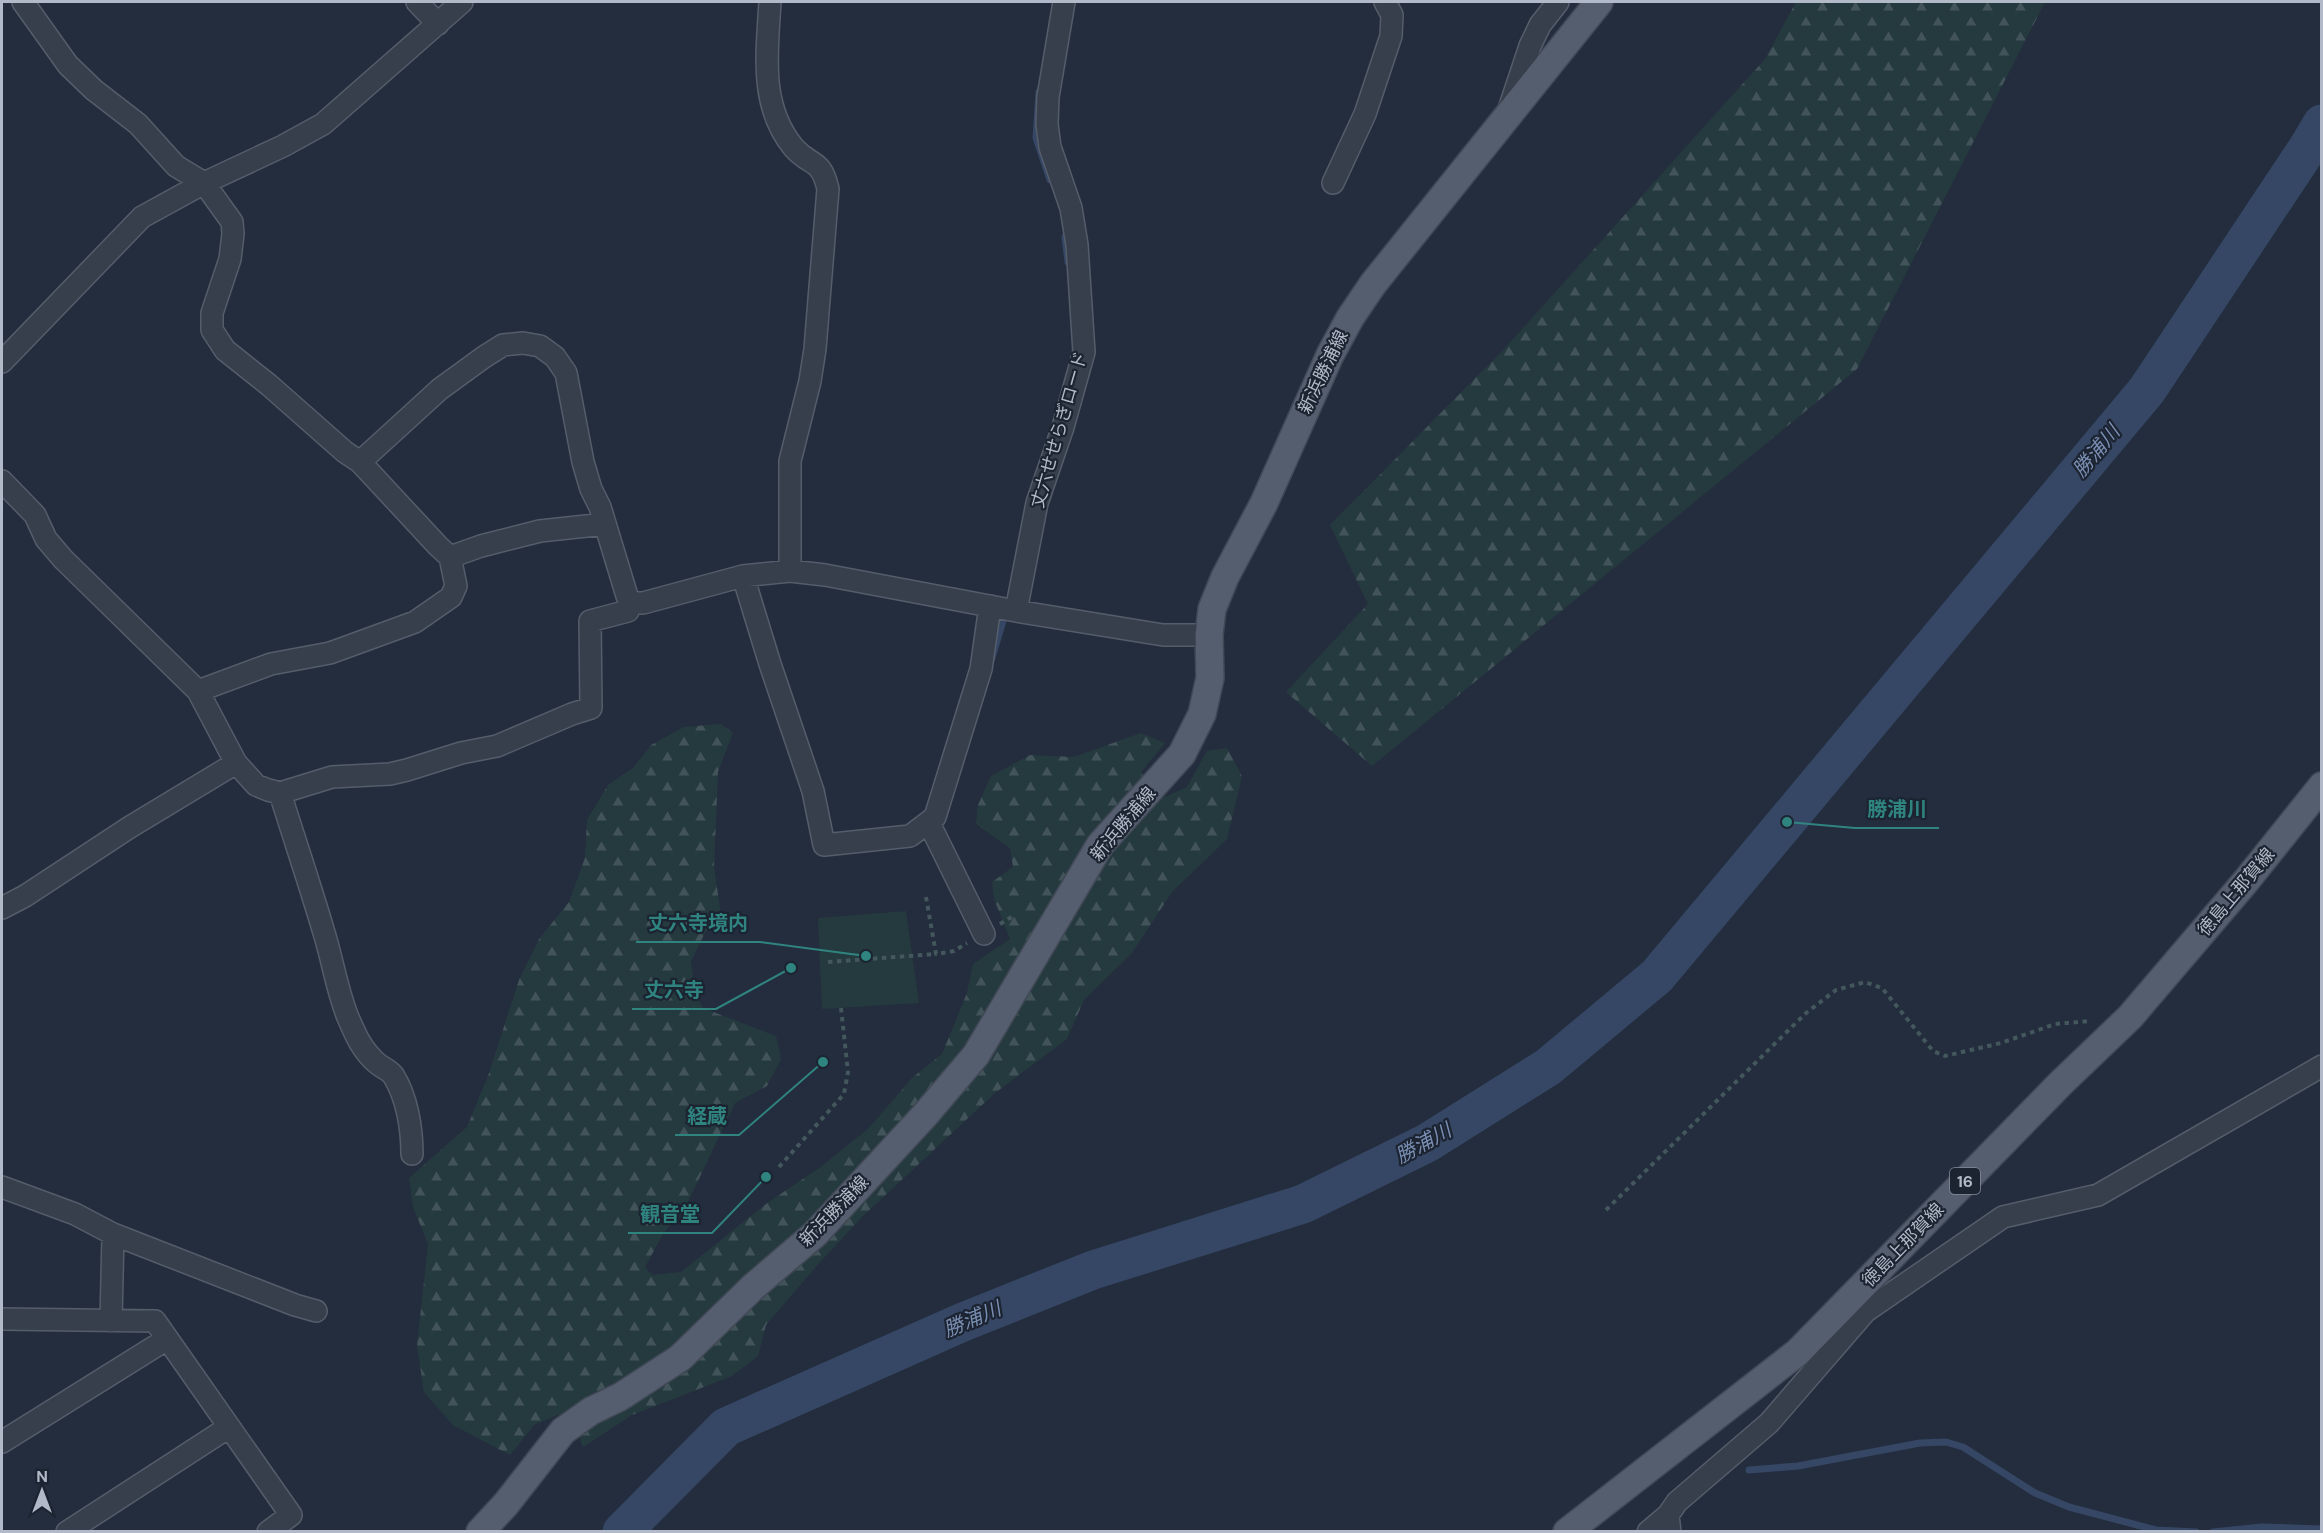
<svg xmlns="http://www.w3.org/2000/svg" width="2323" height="1533" font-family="'DM Sans','Noto Sans JP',sans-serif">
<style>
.forest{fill:url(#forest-firs)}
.garden{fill:#253a3e}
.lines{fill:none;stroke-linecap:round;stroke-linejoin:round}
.stream{stroke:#364765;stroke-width:7}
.river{stroke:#364765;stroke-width:39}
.minor-casing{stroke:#555d6b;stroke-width:24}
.major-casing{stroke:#404856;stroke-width:30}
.path{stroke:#43575c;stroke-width:4;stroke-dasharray:4.5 4.5;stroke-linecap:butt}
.minor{stroke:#373f4d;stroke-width:21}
.major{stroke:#555e6e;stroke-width:27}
.labels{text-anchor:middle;stroke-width:4.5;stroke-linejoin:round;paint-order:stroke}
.shield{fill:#1c2432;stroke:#858d9c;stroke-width:1.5}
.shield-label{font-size:16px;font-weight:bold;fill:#b2bac9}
.street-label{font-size:18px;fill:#b2bac9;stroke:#1c2432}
.water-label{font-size:20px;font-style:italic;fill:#7a8eb2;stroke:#1c2432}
.leader{fill:none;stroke:#308480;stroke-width:2}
.callout-dot{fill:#308480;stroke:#1c2432;stroke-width:2}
.callout-label{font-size:20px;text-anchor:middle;font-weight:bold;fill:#308480;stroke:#1c2432;stroke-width:4.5;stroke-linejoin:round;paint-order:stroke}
</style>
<defs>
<pattern id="forest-firs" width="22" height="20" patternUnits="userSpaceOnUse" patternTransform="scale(1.5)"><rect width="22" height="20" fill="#253a3e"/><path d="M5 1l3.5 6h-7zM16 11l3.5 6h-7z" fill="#425459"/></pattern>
</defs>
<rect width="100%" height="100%" fill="#232d3d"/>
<path class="forest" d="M1796 2H2045L1857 369 1372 766 1286 692 1368 604 1330 525 1506 347 1765 59Z
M721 724 733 733 718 772 714 867 721 915 705 933 691 961 695 994 703 1008 776 1036 781 1059 767 1086 735 1103 687 1204 663 1234 645 1267 652 1275 681 1272 766 1204 822 1166 869 1128 912 1078 942 1054 967 993 973 964 1010 939 994 899 992 882 1013 867 1010 848 976 824 978 805 991 776 1030 755 1074 757 1141 733 1165 743 1141 772 1158 800 1187 787 1207 751 1227 748 1242 776 1227 839 1172 892 1132 953 1084 1000 1067 1039 995 1093 863 1216 820 1262 766 1325 758 1356 732 1376 632 1415 583 1447 570 1410 534 1425 510 1455 453 1425 424 1392 417 1346 428 1244 413 1207 409 1178 467 1127 488 1076 519 980 539 939 569 902 585 858 587 820 608 785 633 768 651 745 684 727Z"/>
<path class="garden" d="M906 911 919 1003 822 1009 818 918Z"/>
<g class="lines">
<path class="stream" d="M1039 92 1036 138 1050 180
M1065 237 1068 262
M991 661 1006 611
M1749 1470 1798 1466 1920 1443 1946 1442 1963 1447 2035 1493 2069 1507 2156 1530 2196 1532
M2213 1532 2262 1527 2322 1529"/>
<path class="river" d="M622 1532 726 1427 963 1322 1093 1270 1303 1204 1427 1143 1548 1067 1657 976 2147 390 2307 149 2322 124"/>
<g class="minor-casing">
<path id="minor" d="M23 2 68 65 94 90 138 124 176 166 204 183 232 222 233 234 230 259 212 313V330L225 350 269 385 345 452 360 462 438 546 450 557 481 546 540 531 605 524
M417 2 438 24
M770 2C767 53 759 106 794 148 811 167 821 158 828 189L815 349 810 381 790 461V571
M1510 106 1530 46 1540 25 1558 2
M1333 183 1365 114 1391 36 1392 15 1385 2
M2 362 142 217 204 183 283 146 323 124 462 2
M360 462 440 389 484 357 503 345 523 343 540 346 555 357 566 373 583 462 591 489 600 507 627 596 632 603H643L743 576 790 571 825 575 1016 611 1163 635H1209
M2 481 35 515 46 539 63 559 198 691 236 763 256 785 268 790 280 793 332 777 390 774 407 770 461 753 497 746 572 714 591 708 590 621 628 611 632 603
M743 576 770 664 813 791 824 845 910 836 935 817 981 669 990 606
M1016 611 1037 503 1063 427 1084 352 1077 245 1071 208 1050 147 1047 124 1048 97 1064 2
M198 691 271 664 330 653 415 622 451 597 456 586 450 557
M280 793C295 841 311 888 325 936 333 963 337 989 347 1015 355 1034 362 1051 378 1064 383 1068 389 1070 393 1075 407 1097 412 1128 412 1154
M929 823 984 934
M2 908 25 896 130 827 236 763
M2 1187 75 1214 113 1234 295 1305 316 1311
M2 1319 155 1321 291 1515 268 1532
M111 1321 113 1234
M2 1442 167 1339
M67 1532 229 1427
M1648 1532 1668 1515
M1670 1532 1668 1515 1677 1502 1769 1423 1866 1311 2003 1217 2098 1195 2322 1066"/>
</g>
<g class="major-casing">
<path id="major" d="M480 1532 506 1504 563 1431 591 1411 620 1397 680 1358 753 1287 815 1234 925 1115 976 1055 1100 845 1182 754 1202 714 1210 678 1209 635 1212 609 1225 577 1264 503 1330 355 1350 318 1373 284 1599 2
M1567 1532 1798 1352 2061 1083 2130 1017 2246 881 2322 786"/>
</g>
<path class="path" d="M926 897 936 954 954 951 967 943
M1000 924 1015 915
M828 962 936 954
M779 1167 844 1094 848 1072 841 1008
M1606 1210 1806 1013 1836 990 1865 982 1882 988 1933 1051 1945 1056 2001 1043 2055 1024 2091 1021"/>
<use href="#minor" class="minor"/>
<use href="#major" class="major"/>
</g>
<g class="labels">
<rect class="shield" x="1950" y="1168" width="30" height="26" rx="4.5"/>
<g class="shield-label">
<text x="1965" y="1187">16</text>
</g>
<g class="street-label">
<text transform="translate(1323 372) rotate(-64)" y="6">新浜勝浦線</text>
<text transform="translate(1059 430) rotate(-74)" y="6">丈六せせらぎロード</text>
<text transform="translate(1123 824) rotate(-50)" y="6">新浜勝浦線</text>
<text transform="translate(2236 892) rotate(-50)" y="6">徳島上那賀線</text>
<text transform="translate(834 1211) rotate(-46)" y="6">新浜勝浦線</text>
<text transform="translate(1903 1245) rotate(-46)" y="6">徳島上那賀線</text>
</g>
<g class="water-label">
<text transform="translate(2096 451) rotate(-50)" y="7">勝浦川</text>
<text transform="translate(1423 1143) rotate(-29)" y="7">勝浦川</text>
<text transform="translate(972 1319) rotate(-23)" y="7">勝浦川</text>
</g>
</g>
<path class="leader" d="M1787 822L1855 828H1939M866 956L760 942H636M791 968L716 1009H632M823 1062L739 1135H675M766 1177L712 1233H628"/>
<g class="callout-dot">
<circle cx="1787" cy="822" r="6"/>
<circle cx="866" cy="956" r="6"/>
<circle cx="791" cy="968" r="6"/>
<circle cx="823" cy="1062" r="6"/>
<circle cx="766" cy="1177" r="6"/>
</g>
<g class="callout-label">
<text x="1897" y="816">勝浦川</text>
<text x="698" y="930">丈六寺境内</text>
<text x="674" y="997">丈六寺</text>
<text x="707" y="1123">経蔵</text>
<text x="670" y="1221">観音堂</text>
</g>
<rect width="2323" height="1533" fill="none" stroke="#b2bac9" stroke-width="6"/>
<g transform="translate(42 1491)" stroke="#1c2432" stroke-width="4.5" paint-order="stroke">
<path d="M0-4.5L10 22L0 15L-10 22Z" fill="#b2bac9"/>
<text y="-9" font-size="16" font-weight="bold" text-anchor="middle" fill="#b2bac9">N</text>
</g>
</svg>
